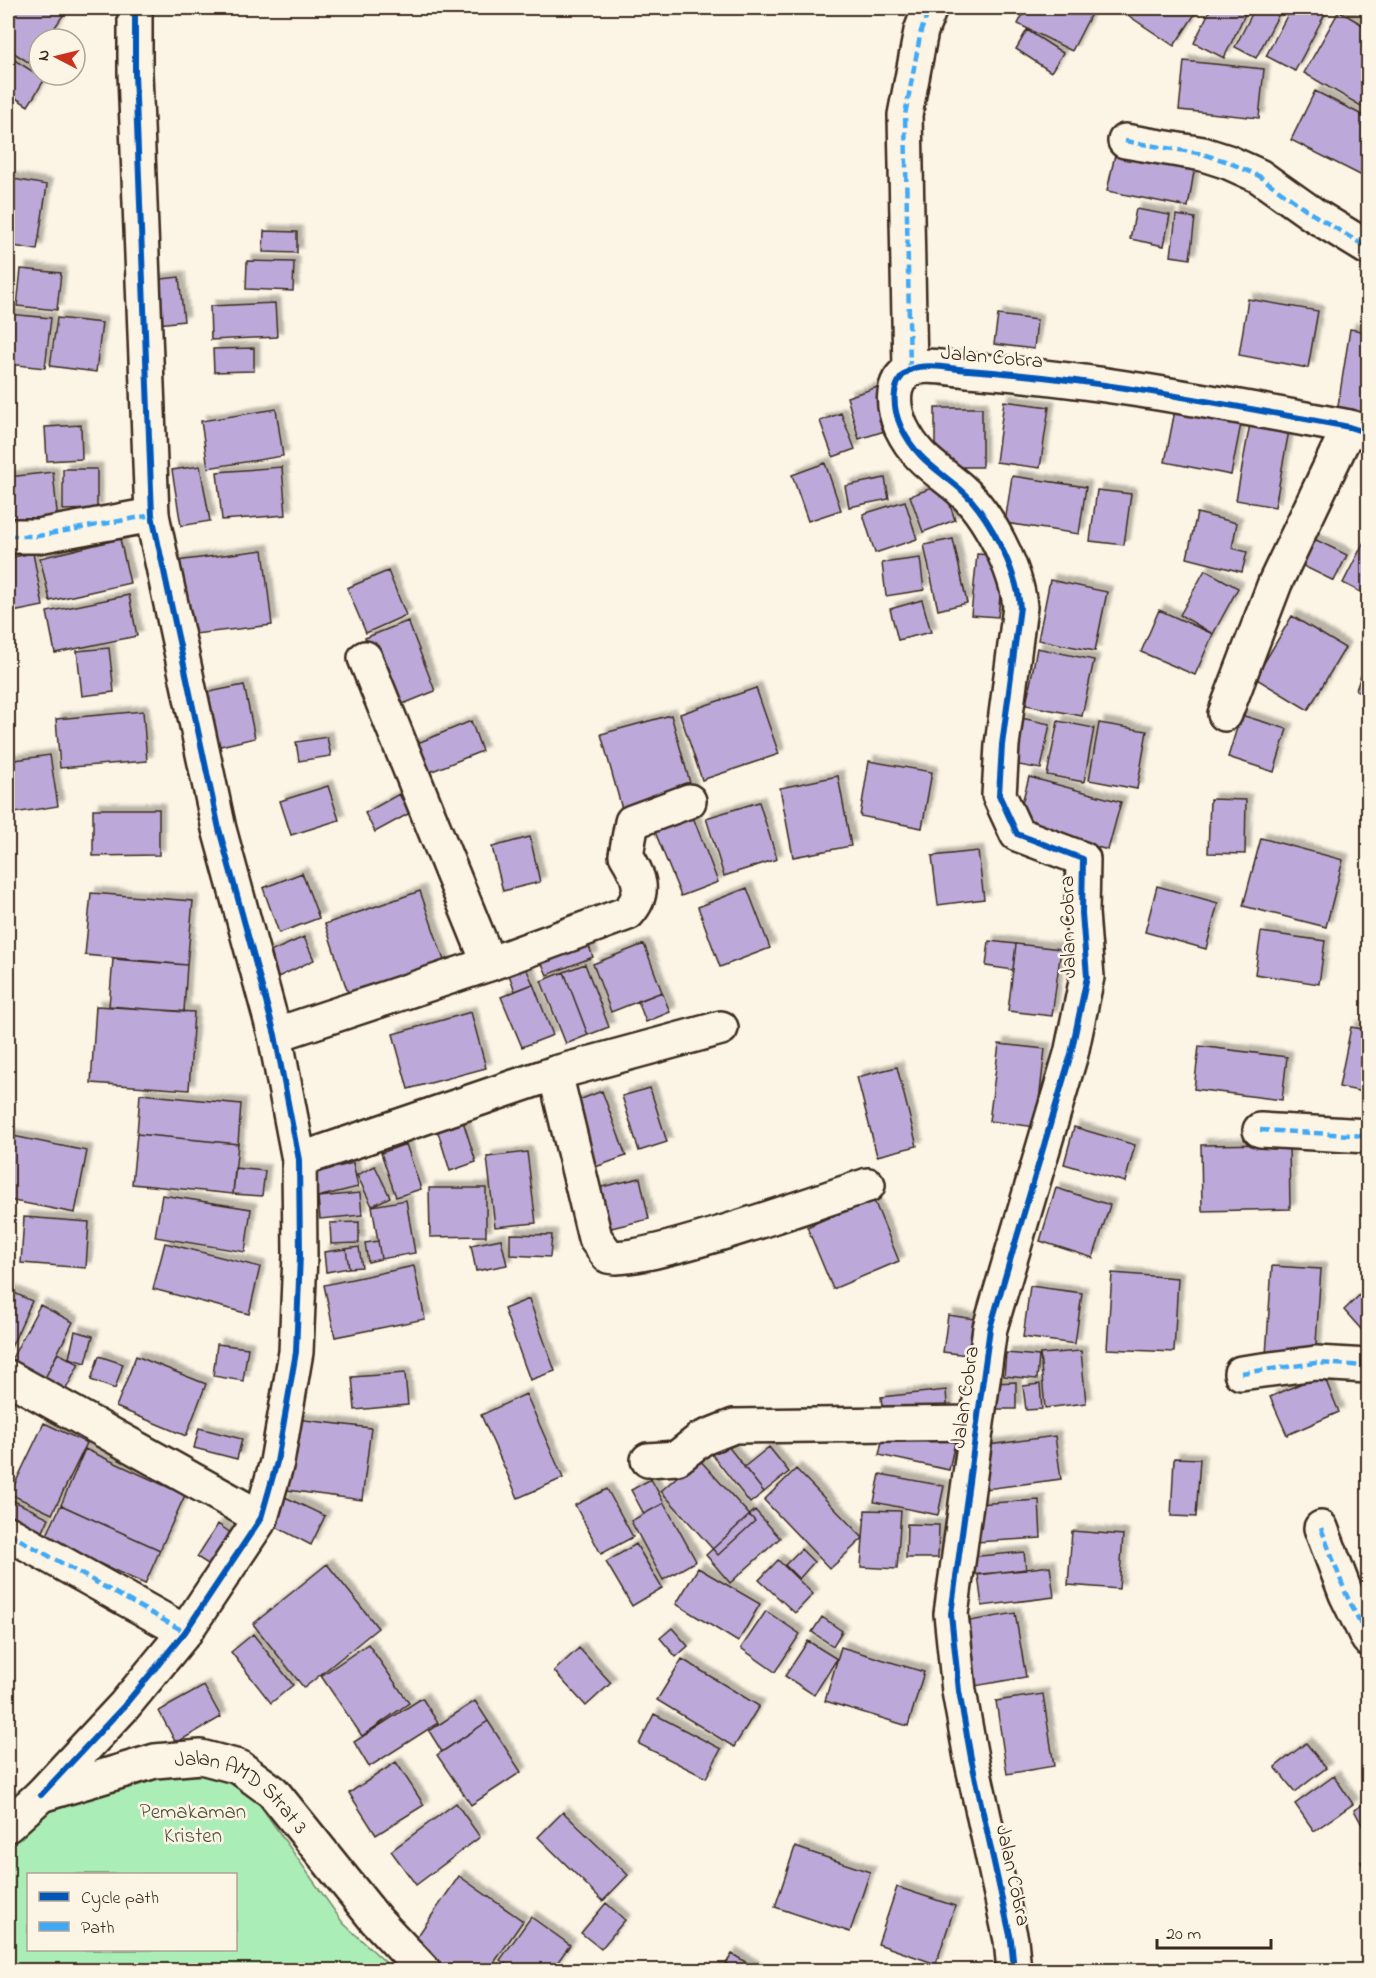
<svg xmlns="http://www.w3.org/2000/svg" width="1376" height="1978" font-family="'Indie Flower',sans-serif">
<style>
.green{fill:#abedb6;stroke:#738c6a;stroke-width:1.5;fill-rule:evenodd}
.building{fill:#bca9d9;stroke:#3b2a1e;stroke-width:1.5;filter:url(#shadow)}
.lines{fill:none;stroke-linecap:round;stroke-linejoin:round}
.street-casing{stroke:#3b2a1e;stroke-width:38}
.street{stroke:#fcf5e5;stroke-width:33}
.quiet{stroke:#3fa9f5;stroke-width:4.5;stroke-dasharray:9 4.5;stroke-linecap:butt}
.cycleway-casing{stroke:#fcf5e5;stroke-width:10}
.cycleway{stroke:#0057b8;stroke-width:6}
.labels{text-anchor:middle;stroke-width:5;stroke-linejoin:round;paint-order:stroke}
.street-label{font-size:21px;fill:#3b2a1e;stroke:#fcf5e5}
.park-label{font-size:21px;fill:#51513c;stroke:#fcf5e5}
</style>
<defs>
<filter id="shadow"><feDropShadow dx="5.5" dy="-5.5" stdDeviation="1.5" flood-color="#0004"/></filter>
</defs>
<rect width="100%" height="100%" fill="#fcf5e5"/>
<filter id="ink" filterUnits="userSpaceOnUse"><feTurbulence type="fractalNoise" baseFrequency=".0167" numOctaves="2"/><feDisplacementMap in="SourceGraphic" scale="12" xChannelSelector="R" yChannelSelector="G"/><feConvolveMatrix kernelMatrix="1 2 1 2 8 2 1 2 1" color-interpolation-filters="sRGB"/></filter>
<g filter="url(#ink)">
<path class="green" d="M197 1769 250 1791 343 1923 394 1970H8V1834L42 1805ZM28 1874H236V1950H28Z"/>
<path class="building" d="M8 8H68L47 39H39V51L31 64 8 49Z
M1026 8H1094L1072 51 1018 24Z
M1117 8H1199L1174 46Z
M1211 8H1248L1224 58 1194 43Z
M1255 8H1282L1256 58 1235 47Z
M1291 8 1327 10 1295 71 1266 56Z
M1339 11 1368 28V110L1304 73Z
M1027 30 1063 53 1051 72 1016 49Z
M8 56 45 79 28 106 8 93Z
M1184 61 1264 69 1259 118 1179 110Z
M1315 91 1368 118V179L1291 140Z
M1116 150 1195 166 1188 207 1107 191Z
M8 178 47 185 37 250 8 245Z
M1136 209 1170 215 1164 246 1130 239Z
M1176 215 1195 218 1190 259 1171 256Z
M264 231 297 232V253L263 252Z
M247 261 294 262 293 291 246 289Z
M21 269 61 273 57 310 17 306Z
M179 277 184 321 158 324 153 280Z
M1248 299 1318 311 1308 368 1239 355Z
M275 303 277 337 211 340 210 306Z
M8 314 51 318 45 368 8 364Z
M998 315 1037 320 1034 349 994 344Z
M57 318 102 323 96 372 50 366Z
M1350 329 1368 332V417L1337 412Z
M254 348V371L214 372 213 349Z
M878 387 891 429 859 439 847 397Z
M1004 401 1049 407 1040 468 996 462Z
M935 408H982V467H935Z
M276 409 283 456 208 468 201 421Z
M1175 410 1241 424 1231 475 1165 462Z
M841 413 855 449 833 457 820 421Z
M1251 418 1290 425 1275 507 1236 500Z
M81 425 82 459 47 461 45 427Z
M825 463 841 510 808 521 792 475Z
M200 466 210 521 181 526 172 470Z
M282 467 286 515 222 520 217 472Z
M63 469H97V509L63 510Z
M53 472 58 522 8 527V477Z
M1012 476 1086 487 1079 534 1005 523Z
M885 478 889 499 849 507 845 486Z
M943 484 955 520 923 532 910 496Z
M1097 490 1131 494 1124 545 1090 541Z
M905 501 917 539 875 553 863 514Z
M1197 513 1237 523 1232 548 1247 552 1242 572 1187 558Z
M1368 534V596L1343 583Z
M1306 535 1347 555 1334 581 1293 561Z
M120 539 130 583 50 601 40 558Z
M953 539 967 603 938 610 924 545Z
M263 550 272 625 186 635 176 561Z
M33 553 43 606 8 613V558Z
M977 554 1004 556 998 617 971 615Z
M920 558 924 590 886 596 882 563Z
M1205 570 1238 588 1213 634 1180 615Z
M388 571 406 615 366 633 347 588Z
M1050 580 1107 592 1095 651 1038 640Z
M129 595 137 636 55 653 47 612Z
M922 600 931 632 898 640 890 609Z
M1159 610 1213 634 1195 675 1141 652Z
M1292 616 1345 648 1308 710 1255 678Z
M408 621 435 691 393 708 365 638Z
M109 648 114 692 82 696 77 651Z
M1037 648 1094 660 1082 716 1026 705Z
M1368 655V695L1356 690Z
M244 685 255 738 216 747 204 693Z
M756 688 779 754 702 780 680 714Z
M143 711 147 761 60 768 56 719Z
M671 715 692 790 622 809 601 734Z
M1241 715 1287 729 1274 772 1228 757Z
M1021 718 1050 724 1041 769 1013 764Z
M471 721 482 751 420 776 408 747Z
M1058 721 1094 728 1084 782 1047 775Z
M1099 723 1147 731 1137 789 1089 780Z
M327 737 331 756 299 761 296 742Z
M50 755 58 806 15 813 8 761Z
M869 761 932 772 922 828 860 816Z
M838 776 851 846 793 857 780 788Z
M1029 777 1121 802 1108 850 1016 825Z
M328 786 339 820 291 835 280 801Z
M399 794 410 813 375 832 365 813Z
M1210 799 1246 800 1245 854 1208 853Z
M759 802 777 859 724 876 706 818Z
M93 809H159V855L93 856Z
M693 817 718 882 681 896 655 832Z
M530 837 540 882 503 891 492 847Z
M1261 838 1343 860 1326 927 1243 906Z
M978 851 984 899 938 905 932 856Z
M302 873 319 918 279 933 263 888Z
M1157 886 1218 903 1206 949 1145 932Z
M747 888 770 948 720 967 698 907Z
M420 891 448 972 352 1005 325 924Z
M91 893 193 901 187 965 85 955Z
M1261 932 1325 941 1319 984 1255 974Z
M304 937 314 960 274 979 263 955Z
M586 938 593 957 547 975 539 957Z
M989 941 1016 944 1013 970 986 966Z
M644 944 662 992 611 1012 593 964Z
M1016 944 1061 949 1052 1016 1008 1011Z
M113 959 187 965 184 1012 109 1006Z
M585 964 609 1027 588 1035 564 972Z
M526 968 533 984 515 991 509 975Z
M564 972 588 1035 566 1044 541 981Z
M533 984 553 1035 522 1047 501 997Z
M662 992 670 1012 646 1022 638 1001Z
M96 1006 194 1012 189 1090 91 1083Z
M471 1012 486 1068 408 1089 393 1034Z
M1351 1027 1368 1030V1093L1339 1087Z
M999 1044 1045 1049 1036 1127 989 1121Z
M1199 1046 1287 1057 1282 1100 1194 1089Z
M897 1067 917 1146 877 1156 857 1077Z
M650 1088 667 1142 639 1151 622 1096Z
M602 1091 626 1156 590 1169 566 1105Z
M140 1094 241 1104 238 1144 137 1134Z
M463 1121 476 1162 450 1171 437 1129Z
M1074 1127 1135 1145 1125 1182 1064 1164Z
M137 1134 238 1144 233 1194 132 1184Z
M8 1135 87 1151 75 1213 8 1200Z
M406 1144 421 1189 396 1197 381 1153Z
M1289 1144 1290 1209 1202 1211 1201 1145Z
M527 1152 536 1223 495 1227 487 1157Z
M353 1163 358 1187 313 1198 307 1175Z
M375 1166 390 1197 372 1206 357 1175Z
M235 1168 265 1171 262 1196 233 1194Z
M640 1178 649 1219 607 1229 597 1188Z
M429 1188H486V1236L430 1237Z
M1056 1188 1110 1205 1093 1258 1040 1241Z
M360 1193 362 1215 320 1219 318 1197Z
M162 1195 251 1209 245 1252 155 1237Z
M873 1198 899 1261 833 1289 807 1227Z
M406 1200 415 1253 381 1259 372 1206Z
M24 1217 89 1222 86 1268 21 1263Z
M359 1222V1243L331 1244 330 1223Z
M510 1234 552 1235 550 1257 510 1255Z
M501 1239 507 1265 476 1271 471 1245Z
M378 1241 381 1259 368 1262 365 1243Z
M165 1243 260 1267 249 1314 153 1289Z
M359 1247 362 1267 349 1268 346 1249Z
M346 1249 349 1268 326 1272 324 1252Z
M414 1266 425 1319 335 1337 324 1285Z
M1272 1266 1321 1269 1315 1358 1266 1355Z
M1112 1273 1178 1278 1174 1352 1107 1349Z
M1030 1286 1082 1293 1075 1344 1023 1337Z
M1368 1287V1337L1344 1310Z
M8 1290 32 1301 8 1354Z
M529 1299 555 1371 530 1380 504 1309Z
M40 1305 73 1322 44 1380 10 1362Z
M948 1315 981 1320 976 1356 943 1352Z
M75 1331 93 1336 86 1363 69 1358Z
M217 1344 248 1348 243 1381 213 1376Z
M1081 1351 1086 1403 1045 1408 1040 1354Z
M58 1353 79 1364 65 1391 44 1380Z
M1006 1353 1039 1356 1037 1379 1004 1376Z
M99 1356 123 1364 115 1389 91 1380Z
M136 1356 206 1384 186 1436 116 1407Z
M405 1373 408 1405 355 1410 352 1377Z
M1323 1374 1339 1412 1287 1435 1270 1397Z
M1016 1382V1409H992V1383Z
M1040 1384 1042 1409 1026 1410 1023 1386Z
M946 1390 948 1417 884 1424 881 1397Z
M526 1394 563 1478 518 1498 481 1415Z
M296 1419 371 1428 362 1500 287 1490Z
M44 1423 87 1443 52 1514 10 1494Z
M885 1427 955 1442 949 1470 879 1455Z
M199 1428 242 1439 237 1459 194 1448Z
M720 1436 764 1492 750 1503 706 1447Z
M1055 1436 1061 1479 986 1489 981 1446Z
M769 1447 789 1472 764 1492 744 1467Z
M85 1449 185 1495 160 1550 61 1505Z
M698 1458 755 1521 718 1555 661 1491Z
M1174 1458 1200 1459 1196 1517 1171 1516Z
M796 1469 863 1538 830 1569 764 1500Z
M880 1474 944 1486 938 1515 874 1502Z
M651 1479 664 1503 644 1514 631 1490Z
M607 1489 633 1537 601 1554 575 1505Z
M285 1497 325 1516 311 1545 272 1525Z
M10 1499 49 1518 41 1536 8 1519Z
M1039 1500 1041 1538 976 1542 975 1504Z
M664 1503 696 1561 663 1580 631 1521Z
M61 1505 160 1550 145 1584 45 1539Z
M755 1510 780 1538 730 1583 706 1555Z
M865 1510 901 1511 897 1569 861 1567Z
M218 1524 235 1536 214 1568 197 1557Z
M907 1524 939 1525 938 1558H906Z
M1072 1531 1123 1535 1119 1589 1068 1585Z
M636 1544 662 1588 632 1606 606 1562Z
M801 1549 814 1562 799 1579 785 1565Z
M1024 1552 1026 1570 969 1575 968 1557Z
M778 1560 813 1594 795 1613 759 1580Z
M327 1564 378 1628 304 1688 253 1624Z
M1050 1566 1054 1597 982 1606 978 1575Z
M698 1568 760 1604 738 1642 676 1604Z
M766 1611 800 1634 775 1672 741 1648Z
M1015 1613 1026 1677 975 1686 964 1622Z
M822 1617 842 1631 833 1646 812 1632Z
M672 1628 688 1646 676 1657 660 1638Z
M253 1634 293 1685 271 1703 231 1652Z
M808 1641 837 1659 814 1695 785 1676Z
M368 1644 409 1703 362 1736 321 1676Z
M841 1647 924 1672 908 1726 825 1701Z
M579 1648 611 1683 586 1706 554 1671Z
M682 1659 759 1706 734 1747 657 1700Z
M204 1686 221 1717 176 1743 159 1711Z
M1043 1694 1054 1766 1007 1774 996 1701Z
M422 1698 438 1723 369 1767 354 1742Z
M475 1701 488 1721 442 1752 429 1731Z
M654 1714 721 1749 706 1778 639 1744Z
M488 1721 521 1772 471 1805 437 1755Z
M1306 1743 1326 1768 1295 1792 1275 1767Z
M396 1762 424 1805 376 1835 349 1793Z
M1334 1776 1353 1804 1314 1831 1295 1804Z
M1368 1801V1836L1354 1810Z
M456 1803 480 1837 416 1885 391 1851Z
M563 1812 628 1875 603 1901 538 1837Z
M795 1847 870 1872 850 1932 775 1907Z
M1368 1859V1877L1361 1862Z
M459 1876 523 1921 489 1970H438L408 1950Z
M897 1887 955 1906 936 1964 878 1944Z
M606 1903 625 1920 601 1949 581 1933Z
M531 1917 570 1945 552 1970H515L500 1960Z
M732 1954 759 1970H722Z"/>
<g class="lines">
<g class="street-casing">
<g id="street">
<path d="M1125 141 1203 154 1228 162 1259 176 1314 215 1368 248"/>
<path d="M910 370 905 115 921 31 930 8"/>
<path d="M8 536H38L152 515"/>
<path d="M365 658 489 964"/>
<path d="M1225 714 1275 583 1349 427"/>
<path d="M275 1035 489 964 628 913C647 892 639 876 626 855L632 822 689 801"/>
<path d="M555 1073 595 1238 608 1256C639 1266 825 1199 868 1185"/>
<path d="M1260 1130 1368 1136"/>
<path d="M299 1160 555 1073 721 1028"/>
<path d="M1241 1373 1316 1363 1368 1366"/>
<path d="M8 1377 261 1518"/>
<path d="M648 1460 677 1458 701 1439 734 1426 976 1423"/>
<path d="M1321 1528 1346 1594 1368 1639"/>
<path d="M8 1533 185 1632"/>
<path d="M41 1795 124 1706 185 1632 261 1518 277 1462 296 1352 300 1255 299 1160 275 1035 219 829 152 515 135 73V8"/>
<path id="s1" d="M8 1825 41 1795 155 1761 201 1757 239 1767 273 1792 376 1920 423 1970"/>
<path d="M1014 1970 1011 1940 971 1758 959 1691 951 1614 990 1328 1071 1054 1087 977 1082 913 1083 859 1017 834 999 795 1002 745 1020 607C1017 571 988 512 959 488 934 467 916 458 901 427 893 409 889 382 910 370 924 362 952 369 968 370 1097 379 1223 404 1349 427L1368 433"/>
</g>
</g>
<use href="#street" class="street"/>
<path class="quiet" d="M1125 141 1203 154 1228 162 1259 176 1314 215 1368 248
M910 370 905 115 921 31 930 8
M8 536H38L152 515
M1260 1130 1368 1136
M1241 1373 1316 1363 1368 1366
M1321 1528 1346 1594 1368 1639
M8 1533 185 1632"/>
<g class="cycleway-casing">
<path id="cycleway" d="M41 1795 124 1706 185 1632 261 1518 277 1462 296 1352 300 1255 299 1160 275 1035 219 829 152 515 135 73V8
M1014 1970 1011 1940 971 1758 959 1691 951 1614 990 1328 1071 1054 1087 977 1082 913 1083 859 1017 834 999 795 1002 745 1020 607C1017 571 988 512 959 488 934 467 916 458 901 427 893 409 889 382 910 370 924 362 952 369 968 370 1097 379 1223 404 1349 427L1368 433"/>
</g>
<use href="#cycleway" class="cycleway"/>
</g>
</g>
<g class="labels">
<g class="street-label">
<text transform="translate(992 356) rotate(5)" y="7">Jalan Cobra</text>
<text transform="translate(1067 927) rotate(-91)" y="7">Jalan Cobra</text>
<text transform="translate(964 1397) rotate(-82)" y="7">Jalan Cobra</text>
<text dy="7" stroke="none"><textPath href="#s1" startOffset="262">Jalan AMD Strat 3</textPath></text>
<text transform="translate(1014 1875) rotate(78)" y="7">Jalan Cobra</text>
</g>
<g class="park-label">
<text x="193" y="1818">Pemakaman<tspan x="193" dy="24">Kristen</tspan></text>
</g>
</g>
<rect width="1376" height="1978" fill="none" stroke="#fcf5e5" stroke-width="30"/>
<rect x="15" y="15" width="1346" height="1948" fill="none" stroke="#3b2a1e" stroke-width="2" filter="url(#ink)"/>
<rect x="27" y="1873" width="210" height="78" fill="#fcf5e5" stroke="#afa495" stroke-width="1.5"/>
<rect x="39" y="1892" width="30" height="9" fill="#0057b8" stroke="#afa495" stroke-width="1.5"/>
<text x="81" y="1903" font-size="18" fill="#3b2a1e">Cycle path</text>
<rect x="39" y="1922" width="30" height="9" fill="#3fa9f5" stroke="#afa495" stroke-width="1.5"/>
<text x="81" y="1933" font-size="18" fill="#3b2a1e">Path</text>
<g transform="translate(57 57) rotate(277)"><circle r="28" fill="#fcf5e5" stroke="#afa495" stroke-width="1.5"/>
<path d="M0-4.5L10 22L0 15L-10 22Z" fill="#c8321e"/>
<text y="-9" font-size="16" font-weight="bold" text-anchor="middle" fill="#3b2a1e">N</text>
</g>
<path d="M1157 1939v9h114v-9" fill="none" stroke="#3b2a1e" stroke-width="3"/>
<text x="1166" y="1939" font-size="18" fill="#3b2a1e" stroke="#fcf5e5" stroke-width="4.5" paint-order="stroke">20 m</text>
</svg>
